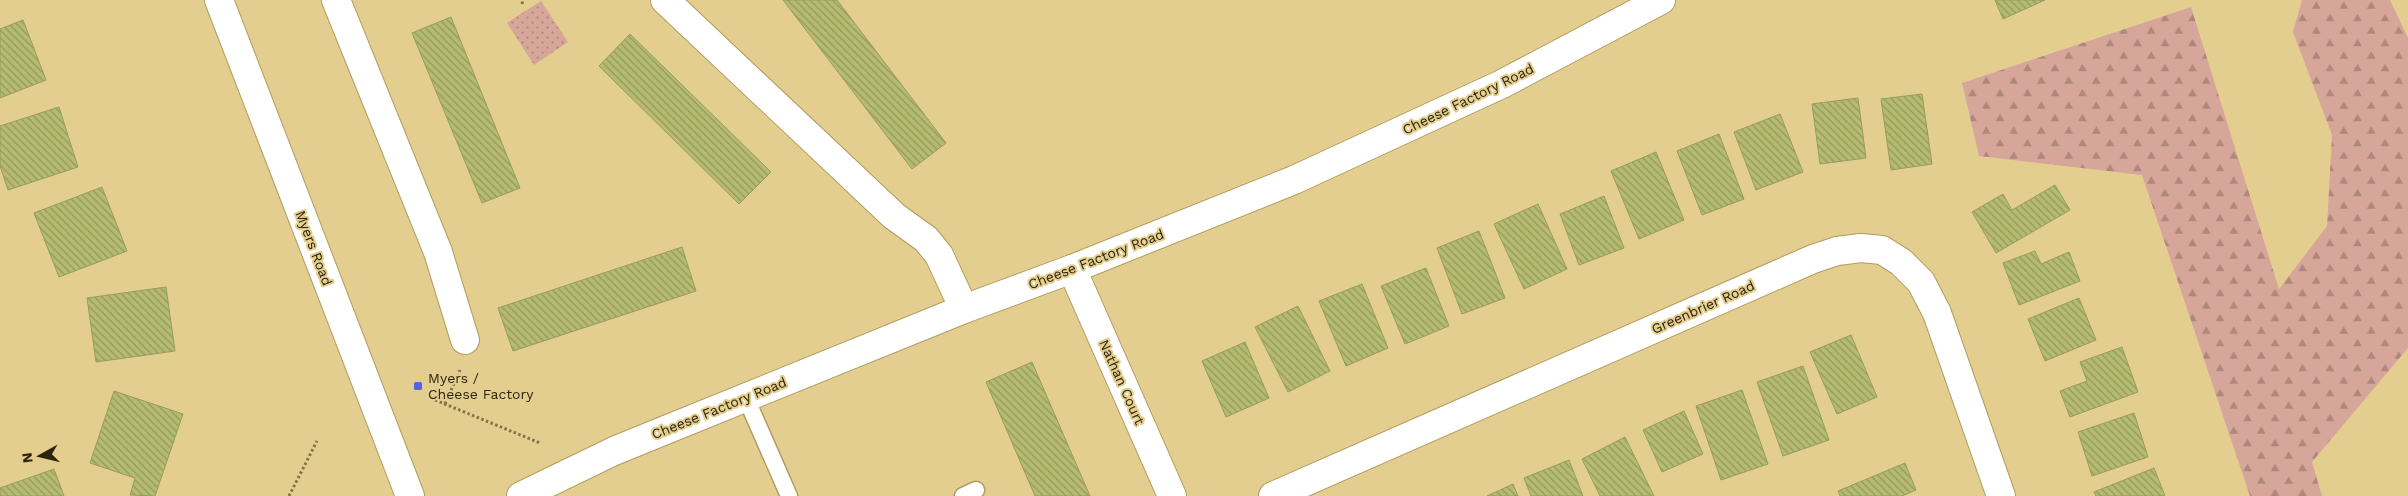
<svg xmlns="http://www.w3.org/2000/svg" width="2408" height="496" font-family="'Work Sans',sans-serif">
<style>
.grass{fill:url(#grass-dots)}
.forest{fill:url(#forest-firs)}
.building{fill:url(#building-back-hatch);stroke:#989c5f}
.lines{fill:none;stroke-linecap:round;stroke-linejoin:round}
.service-casing{stroke:#b09d5f;stroke-width:19}
.minor-casing{stroke:#b09d5f;stroke-width:30}
.secondary-casing{stroke:#b09d5f;stroke-width:30}
.path{stroke:#827449;stroke-width:3;stroke-dasharray:2.5 2.5;stroke-linecap:butt}
.service{stroke:#fff;stroke-width:16}
.minor{stroke:#fff;stroke-width:28}
.secondary{stroke:#fff;stroke-width:28}
.poi-dot{fill:#5265da;stroke:#e3ce8f;stroke-width:2}
.labels{text-anchor:middle;stroke-width:4;stroke-linejoin:round;paint-order:stroke}
.street-label{font-size:14px;fill:#2e260c;stroke:#e3ce8f}
.poi-label{font-size:14px;fill:#2e260c;stroke:#e3ce8f;text-anchor:start}
</style>
<defs>
<pattern id="grass-dots" width="8" height="8" patternUnits="userSpaceOnUse" patternTransform="scale(1.25)"><rect width="8" height="8" fill="#d7a69b"/><path d="M2 2h.1M6 6h.1" fill="none" stroke="#af877d" stroke-width="1.8" stroke-linecap="round"/></pattern>
<pattern id="forest-firs" width="22" height="20" patternUnits="userSpaceOnUse" patternTransform="scale(1.25)"><rect width="22" height="20" fill="#d7a69b"/><path d="M5 1l3.5 6h-7zM16 11l3.5 6h-7z" fill="#af877d"/></pattern>
<pattern id="building-back-hatch" width="6" height="6" patternUnits="userSpaceOnUse" patternTransform="scale(1.25)"><rect width="6" height="6" fill="#b5bb71"/><path d="M-1 5l2 2M0 0l6 6M5-1l2 2" fill="none" stroke="#94985b"/></pattern>
</defs>
<rect width="100%" height="100%" fill="#e3ce8f"/>
<path class="grass" d="M541 1 568 42 534 65 507 23Z"/>
<path class="forest" d="M2302 0H2390L2408 38V348L2312 462 2322 496H2250L2142 175 1979 156 1962 83 2191 7 2279 289 2327 226 2332 135 2293 32Z"/>
<path class="building" d="M783 0H837L946 143 912 169Z
M1995 0H2045L2003 19Z
M451 17 520 188 482 203 412 33Z
M23 20 46 80 0 98V29Z
M630 34 771 172 739 204 599 66Z
M1922 94 1932 164 1891 170 1881 99Z
M1858 98 1866 158 1820 164 1812 104Z
M59 107 78 167 8 190 0 166V126Z
M1780 114 1803 172 1756 190 1734 132Z
M1719 134 1744 199 1702 215 1677 151Z
M1656 152 1684 220 1639 239 1611 171Z
M2055 185 2070 210 1996 253 1972 212 2003 194 2012 210Z
M102 187 127 251 59 277 34 213Z
M1604 196 1624 248 1579 265 1560 214Z
M1538 204 1567 269 1524 289 1494 224Z
M1479 231 1505 298 1462 314 1437 248Z
M682 247 696 291 513 351 498 308Z
M2035 251 2041 264 2069 252 2080 281 2019 305 2003 263Z
M1426 268 1449 326 1405 344 1381 286Z
M1362 284 1388 348 1346 366 1319 301Z
M166 287 175 351 96 362 87 298Z
M2079 298 2096 340 2045 361 2028 319Z
M1298 306 1330 371 1288 392 1255 327Z
M1851 335 1877 397 1837 414 1810 352Z
M1245 342 1269 398 1226 417 1202 361Z
M2122 347 2138 392 2070 417 2060 391 2087 381 2080 362Z
M1032 362 1090 496H1035L986 382Z
M1803 366 1829 440 1783 456 1757 382Z
M1742 390 1768 464 1721 480 1696 406Z
M114 391 183 414 155 496 130 495 135 478 90 463Z
M1684 411 1703 454 1662 472 1643 430Z
M2134 413 2148 457 2092 476 2078 432Z
M1625 437 1654 496H1600L1582 459Z
M1569 460 1583 496H1531L1524 478Z
M1905 463 1916 490 1902 496H1840L1838 491Z
M2154 468 2165 496H2096L2094 492Z
M54 469 64 496H0V488Z
M1513 484 1518 496H1487Z"/>
<g class="lines">
<g class="service-casing">
<path id="service" d="M746 398 789 496
M963 496 976 490"/>
</g>
<g class="minor-casing">
<path id="minor" d="M336 0 438 252 465 340
M665 0 894 216 926 239 939 255 964 309
M1072 269 1172 496
M1273 496 1813 259 1837 251 1861 248 1882 250 1901 262 1921 282 1937 313 2001 496"/>
</g>
<g class="secondary-casing">
<path id="secondary" d="M219 0 410 496
M521 496 614 451 673 427 964 309 1072 269 1294 180 1502 84 1661 0"/>
</g>
<path class="path" d="M522 4 523 0
M435 400 540 443
M445 404 460 370
M289 496 317 441"/>
<use href="#service" class="service"/>
<use href="#minor" class="minor"/>
<use href="#secondary" class="secondary"/>
</g>
<rect class="poi-dot" x="413" y="381" width="10" height="10" rx="2.5"/>
<g class="labels">
<g class="street-label">
<text transform="translate(1468 99) rotate(-26)" y="5">Cheese Factory Road</text>
<text transform="translate(314 248) rotate(69)" y="5">Myers Road</text>
<text transform="translate(1096 259) rotate(-21)" y="5">Cheese Factory Road</text>
<text transform="translate(1703 307) rotate(-24)" y="5">Greenbrier Road</text>
<text transform="translate(1122 382) rotate(66)" y="5">Nathan Court</text>
<text transform="translate(719 408) rotate(-22)" y="5">Cheese Factory Road</text>
</g>
<g class="poi-label">
<text x="428" y="383">Myers /<tspan x="428" dy="16">Cheese Factory</tspan></text>
</g>
</g>
<g transform="translate(40 456) rotate(262)" stroke="#e3ce8f" stroke-width="4" paint-order="stroke">
<path d="M0-4L9 19L0 12L-9 19Z" fill="#2e260c"/>
<text y="-8" font-size="14" font-weight="bold" text-anchor="middle" fill="#2e260c">N</text>
</g>
</svg>
